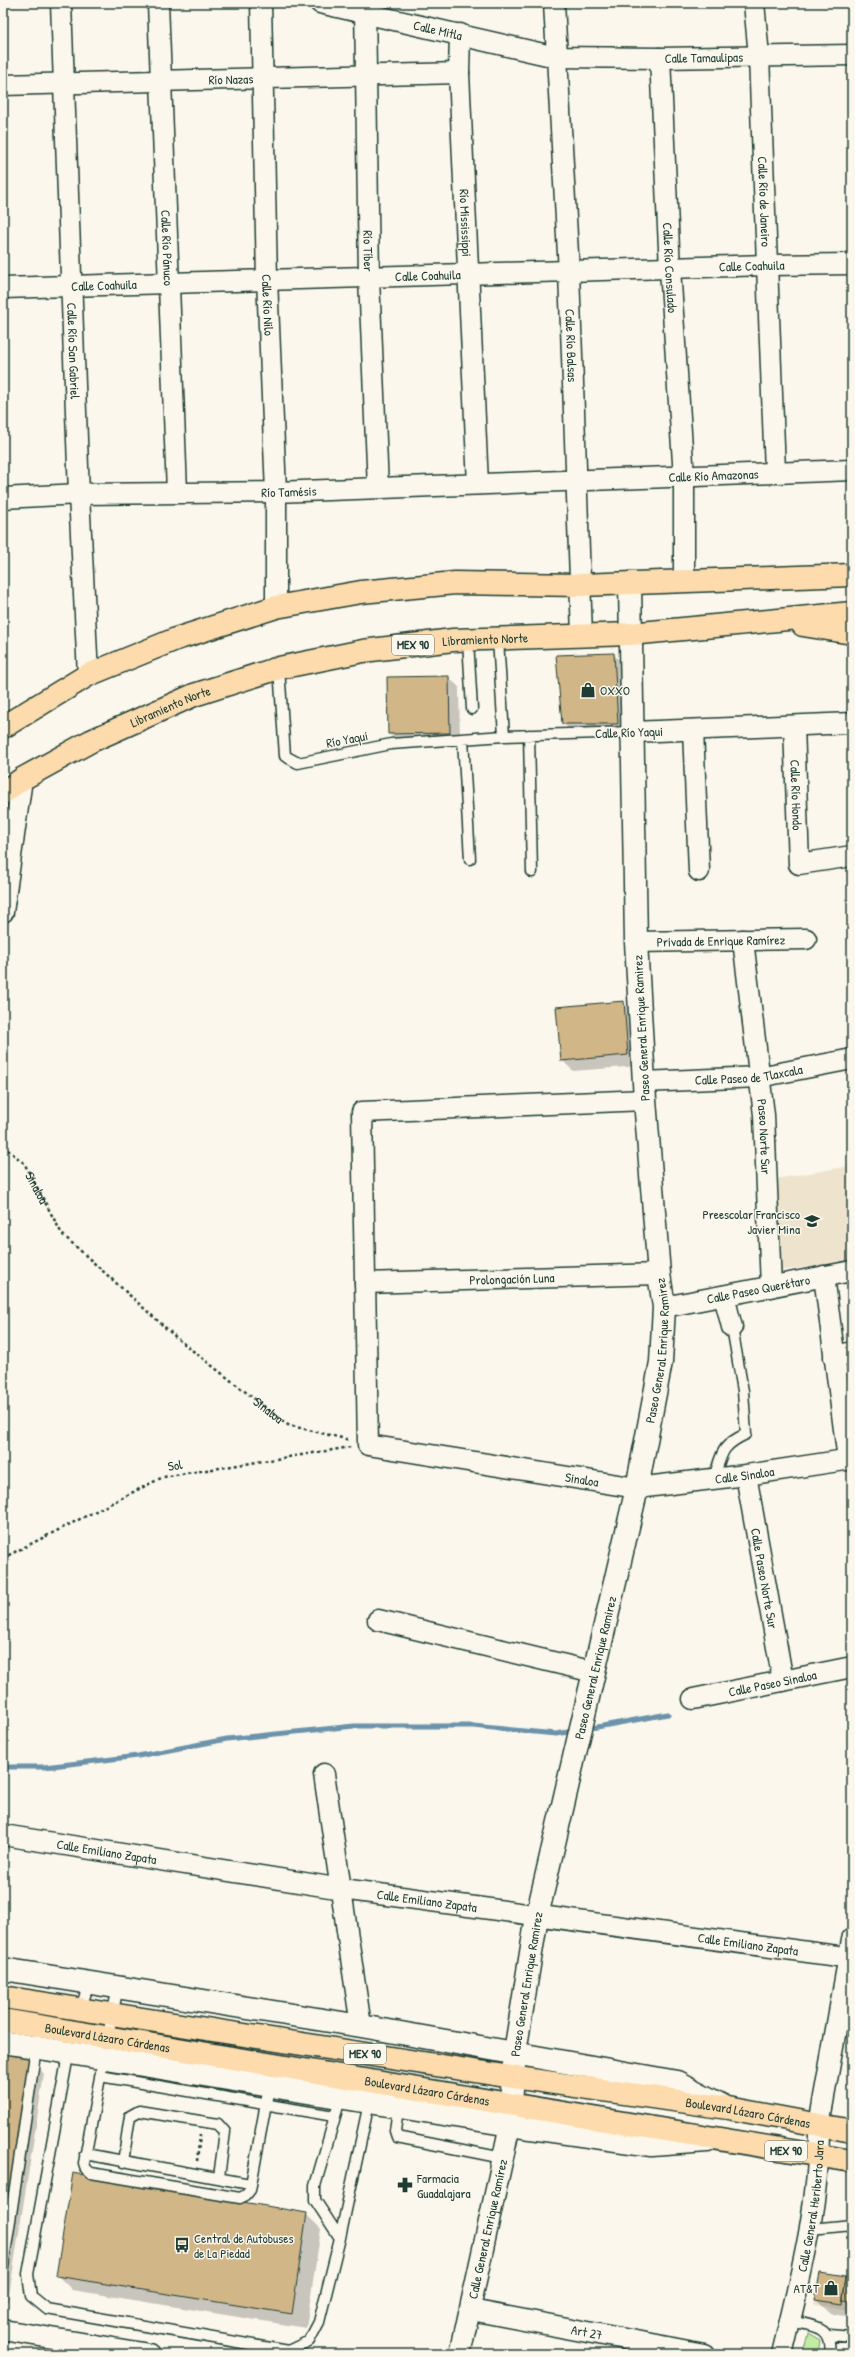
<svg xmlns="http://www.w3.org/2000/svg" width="855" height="2357" font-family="'Patrick Hand',sans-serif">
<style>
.built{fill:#eee4ce}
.green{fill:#c3eba6;stroke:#71946d}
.shadow{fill:#0003}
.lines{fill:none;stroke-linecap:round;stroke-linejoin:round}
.stream{stroke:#6c93ab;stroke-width:5}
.building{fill:#d1b687;stroke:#1f3d34}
.lane-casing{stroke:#1f3d34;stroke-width:13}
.street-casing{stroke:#1f3d34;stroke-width:23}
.secondary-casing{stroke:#1f3d34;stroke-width:25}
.primary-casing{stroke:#1f3d34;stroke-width:25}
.path{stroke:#1f3d34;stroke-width:2.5;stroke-dasharray:3 3;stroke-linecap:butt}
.lane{stroke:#fbf7ec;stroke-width:10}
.street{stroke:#fbf7ec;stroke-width:20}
.secondary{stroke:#fbf7ec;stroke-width:22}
.primary{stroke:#fddbac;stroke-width:22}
.labels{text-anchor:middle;stroke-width:3;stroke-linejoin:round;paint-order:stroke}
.shield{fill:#fbf7ec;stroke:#61756b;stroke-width:1}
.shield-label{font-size:12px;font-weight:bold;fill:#1f3d34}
.street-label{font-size:13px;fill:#1f3d34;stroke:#fbf7ec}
.poi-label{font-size:13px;fill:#1f3d34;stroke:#fbf7ec;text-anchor:start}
</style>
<rect width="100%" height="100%" fill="#fbf7ec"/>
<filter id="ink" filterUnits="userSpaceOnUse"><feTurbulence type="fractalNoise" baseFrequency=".025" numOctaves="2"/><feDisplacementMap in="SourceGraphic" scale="8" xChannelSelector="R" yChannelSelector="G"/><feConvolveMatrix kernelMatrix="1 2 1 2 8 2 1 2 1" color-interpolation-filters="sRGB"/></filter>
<g filter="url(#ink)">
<path class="built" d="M852 1122V1262L777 1271 769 1180 850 1166Z
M820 2273 852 2278V2310L814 2305Z"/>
<path class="green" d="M808 2333 820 2340 818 2354H803Z"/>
<path class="shadow" d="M613 654 628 668 632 738H578L563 723Z
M448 677 459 687 460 743 400 744 389 733Z
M623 1002 634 1013 639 1066 573 1071 562 1060Z
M3 2054 30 2059 44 2074 8 2302 3 2301Z
M306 2214 321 2229 306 2328 72 2290 58 2276Z
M821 2274 852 2279V2317L831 2314 816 2300Z"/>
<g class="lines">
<path class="stream" d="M586 1729 668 1714
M3 1767H44L138 1756 227 1739 354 1726H473L556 1734 574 1731"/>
</g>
<path class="building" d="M614 653 618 724H562L556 655Z
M449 676 450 733 388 734 387 677Z
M624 1001 628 1055 561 1061 556 1007Z
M3 2053 31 2058 3 2229Z
M73 2173 307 2213 292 2314 56 2276Z
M820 2273 846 2277 842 2304 815 2300Z
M846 2277 852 2278V2301L843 2300Z"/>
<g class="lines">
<g class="lane-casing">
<path id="lane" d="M498 639 504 736
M468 640 472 709
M279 668 285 756 298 763 391 744 504 736 632 732
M529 735 532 872
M463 739 470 859
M714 1478C722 1454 720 1446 746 1434L743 1391 732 1327
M80 2012 89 1982
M107 2040 118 1987
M69 2050 28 2274 31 2296 47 2309 288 2351 309 2341 319 2322 340 2238 369 2103
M104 2056 84 2163 86 2169 91 2173 240 2198 246 2195 250 2190 269 2087
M100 2076 334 2116
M340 2099 315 2186V2200L340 2238
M398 2108 395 2131 397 2137 503 2158
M85 2154 250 2184
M123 2162 130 2116 139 2111 218 2124 225 2132 219 2177
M811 2229 852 2225
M3 2267 36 2048
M790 2321C812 2326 833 2325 829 2354
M829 2335 852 2337"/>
</g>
<g class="street-casing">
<g id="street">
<path id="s2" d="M61 3 79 494 88 675"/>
<path id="s3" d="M158 3 177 492"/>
<path id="s4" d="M261 3 267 279 276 492V607"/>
<path id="s5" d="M320 3 556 57 660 58 852 55"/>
<path id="s6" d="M365 3 369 278 378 488"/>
<path id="s7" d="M554 3 569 272 582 635"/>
<path id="s8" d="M754 3 759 56 775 472"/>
<path id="s9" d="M460 34 459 73 478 484"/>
<path id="s10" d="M660 58 670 269 684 477V581"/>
<path id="s11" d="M3 85 459 73"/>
<path id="s12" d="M3 288 767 265 852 264"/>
<path id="s13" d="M3 498 79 494 276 492 852 470"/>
<path id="s14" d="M794 726 799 864 852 856"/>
<path d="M693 730 699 871"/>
<path d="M632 732 852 723"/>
<path d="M3 912 22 779"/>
<path id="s15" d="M743 940 764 1115 771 1287"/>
<path id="s16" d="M636 942 806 939"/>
<path id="s17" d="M644 1082 759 1077 852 1059"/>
<path id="s18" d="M645 1100 362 1112 368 1445 637 1488 746 1475 852 1459"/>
<path d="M824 1276 848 1460"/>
<path id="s19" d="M365 1283 659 1274"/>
<path d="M724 1296 732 1327"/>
<path id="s20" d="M664 1307 852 1271"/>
<path d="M834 1357 852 1352"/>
<path id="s21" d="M746 1475 783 1681"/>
<path d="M378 1620 594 1672"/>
<path id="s22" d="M693 1699 852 1667"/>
<path d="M324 1774 361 2026"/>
<path id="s23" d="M3 1835 342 1889 852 1958"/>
<path id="s24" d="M471 2310 704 2354"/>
<path d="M3 2330 149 2354"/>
<path id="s25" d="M460 2354 510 2125V2109"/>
<path id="s26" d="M782 2354C800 2279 820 2203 819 2125L852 1939"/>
</g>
</g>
<g class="secondary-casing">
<g id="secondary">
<path d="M3 1969 361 2026 677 2082 723 2106"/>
<path d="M3 2042 510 2125 652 2145 707 2141"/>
<path id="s27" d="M511 2103 515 2052 537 1916 637 1488 661 1362 664 1307 659 1274 645 1100 636 942 630 583"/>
</g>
</g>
<g class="primary-casing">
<g id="primary">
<path d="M803 625 852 633"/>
<path d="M3 727 88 675 176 639 276 607 361 592 455 583 580 585 852 575"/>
<path id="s28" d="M3 793 22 779 91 741 194 695 279 668 363 651 453 640 630 634 852 613"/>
<path id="s29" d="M3 1997 512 2077 728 2108 852 2131"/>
<path id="s30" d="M3 2020 852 2161"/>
</g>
</g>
<g class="path">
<path id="s1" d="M3 1146 24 1163 62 1234 179 1340 288 1425 350 1440"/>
<path d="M3 1558 163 1477 351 1447"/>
<path d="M197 2161 200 2135"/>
</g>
<use href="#lane" class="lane"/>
<use href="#street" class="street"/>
<use href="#secondary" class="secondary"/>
<use href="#primary" class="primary"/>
</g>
</g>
<defs>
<g id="shop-bare" transform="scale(1.2)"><path d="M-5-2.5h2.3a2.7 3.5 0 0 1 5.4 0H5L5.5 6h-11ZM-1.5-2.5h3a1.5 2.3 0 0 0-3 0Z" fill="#1f3d34" stroke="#fbf7ec" stroke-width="2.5" paint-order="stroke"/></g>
<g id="school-bare" transform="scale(1.2)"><path d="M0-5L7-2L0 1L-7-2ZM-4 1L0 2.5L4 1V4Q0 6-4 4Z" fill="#1f3d34" stroke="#fbf7ec" stroke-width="2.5" paint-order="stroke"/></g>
<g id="pharmacy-bare" transform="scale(1.2)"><path d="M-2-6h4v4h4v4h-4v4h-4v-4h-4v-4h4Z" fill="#1f3d34" stroke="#fbf7ec" stroke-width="2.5" paint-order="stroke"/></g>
<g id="bus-bare" transform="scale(1.2)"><path d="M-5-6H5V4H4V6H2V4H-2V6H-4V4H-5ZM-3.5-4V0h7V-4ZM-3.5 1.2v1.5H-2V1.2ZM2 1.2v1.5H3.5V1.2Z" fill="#1f3d34" stroke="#fbf7ec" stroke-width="2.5" paint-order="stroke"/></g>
</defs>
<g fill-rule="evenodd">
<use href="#shop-bare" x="588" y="690"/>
<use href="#school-bare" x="812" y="1221"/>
<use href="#pharmacy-bare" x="405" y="2185"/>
<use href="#bus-bare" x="182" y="2245"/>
<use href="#shop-bare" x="831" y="2288"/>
</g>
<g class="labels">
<g class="shield">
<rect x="392" y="635" width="42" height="20" rx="3"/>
<rect x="344" y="2044" width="42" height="20" rx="3"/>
<rect x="765" y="2141" width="42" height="20" rx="3"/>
</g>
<g class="shield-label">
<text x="413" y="649">MEX 90</text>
<text x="365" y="2058">MEX 90</text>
<text x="786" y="2155">MEX 90</text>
</g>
<g class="street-label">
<text dy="5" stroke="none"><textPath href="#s5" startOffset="121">Calle Mitla</textPath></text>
<text dy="5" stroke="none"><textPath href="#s5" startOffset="390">Calle Tamaulipas</textPath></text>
<text dy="5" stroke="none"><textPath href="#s11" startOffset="228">Río Nazas</textPath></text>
<text dy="5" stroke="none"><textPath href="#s8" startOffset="199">Calle Río de Janeiro</textPath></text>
<text dy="5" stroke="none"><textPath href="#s9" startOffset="189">Río Mississippi</textPath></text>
<text dy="5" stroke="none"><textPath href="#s3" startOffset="245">Calle Río Pánuco</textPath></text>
<text dy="5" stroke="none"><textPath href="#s6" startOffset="248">Río Tíber</textPath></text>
<text dy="5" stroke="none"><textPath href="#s12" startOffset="749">Calle Coahuila</textPath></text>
<text dy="5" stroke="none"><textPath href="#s10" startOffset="210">Calle Río Consulado</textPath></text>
<text dy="5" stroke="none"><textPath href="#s12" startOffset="425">Calle Coahuila</textPath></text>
<text dy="5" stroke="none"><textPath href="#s12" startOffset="101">Calle Coahuila</textPath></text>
<text dy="5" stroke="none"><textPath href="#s4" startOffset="302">Calle Río Nilo</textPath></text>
<text dy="5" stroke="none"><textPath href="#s7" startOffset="343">Calle Río Balsas</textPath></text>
<text dy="5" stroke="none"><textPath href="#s2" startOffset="348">Calle Río San Gabriel</textPath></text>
<text dy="5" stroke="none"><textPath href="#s13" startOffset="711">Calle Río Amazonas</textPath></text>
<text dy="5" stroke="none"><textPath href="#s13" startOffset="286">Río Tamésis</textPath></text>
<text dy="5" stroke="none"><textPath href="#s28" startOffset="513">Libramiento Norte</textPath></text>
<text dy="5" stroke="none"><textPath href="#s28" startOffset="189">Libramiento Norte</textPath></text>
<text transform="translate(629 732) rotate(-2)" y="5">Calle Río Yaqui</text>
<text transform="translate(347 739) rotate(-11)" y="5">Río Yaqui</text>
<text dy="5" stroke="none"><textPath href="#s14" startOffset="69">Calle Río Hondo</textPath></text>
<text dy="5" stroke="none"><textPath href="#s16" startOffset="85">Privada de Enrique Ramírez</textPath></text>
<text transform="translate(641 1028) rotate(-93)" y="5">Paseo General Enrique Ramirez</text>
<text dy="5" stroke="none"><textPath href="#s17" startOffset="105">Calle Paseo de Tlaxcala</textPath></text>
<text dy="5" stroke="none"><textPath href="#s15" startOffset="198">Paseo Norte Sur</textPath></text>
<text dy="5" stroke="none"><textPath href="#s1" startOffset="55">Sinaloa</textPath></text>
<text dy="5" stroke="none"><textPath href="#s19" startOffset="147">Prolongación Luna</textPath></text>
<text dy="5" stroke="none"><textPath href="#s20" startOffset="96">Calle Paseo Querétaro</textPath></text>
<text dy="5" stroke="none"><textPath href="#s27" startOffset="768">Paseo General Enrique Ramirez</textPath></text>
<text dy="5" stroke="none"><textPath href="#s1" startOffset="379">Sinaloa</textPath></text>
<text transform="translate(175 1465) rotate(-9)" y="5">Sol</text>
<text dy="5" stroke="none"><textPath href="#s18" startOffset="997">Calle Sinaloa</textPath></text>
<text dy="5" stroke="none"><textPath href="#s18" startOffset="833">Sinaloa</textPath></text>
<text dy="5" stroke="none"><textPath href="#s21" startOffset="105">Calle Paseo Norte Sur</textPath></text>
<text dy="5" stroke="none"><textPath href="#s27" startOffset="444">Paseo General Enrique Ramirez</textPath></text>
<text dy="5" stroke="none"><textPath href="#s22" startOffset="81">Calle Paseo Sinaloa</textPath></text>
<text dy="5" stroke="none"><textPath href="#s23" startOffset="105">Calle Emiliano Zapata</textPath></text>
<text dy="5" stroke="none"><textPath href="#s23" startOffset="429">Calle Emiliano Zapata</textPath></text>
<text dy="5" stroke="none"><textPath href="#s23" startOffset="753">Calle Emiliano Zapata</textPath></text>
<text dy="5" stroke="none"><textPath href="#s27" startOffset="120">Paseo General Enrique Ramirez</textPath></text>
<text dy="5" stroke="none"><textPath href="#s30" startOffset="106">Boulevard Lázaro Cárdenas</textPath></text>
<text dy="5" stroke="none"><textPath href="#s30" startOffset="430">Boulevard Lázaro Cárdenas</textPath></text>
<text dy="5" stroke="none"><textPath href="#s29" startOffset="754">Boulevard Lázaro Cárdenas</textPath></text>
<text dy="5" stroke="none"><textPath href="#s26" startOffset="151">Calle General Heriberto Jara</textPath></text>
<text dy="5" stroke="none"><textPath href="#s25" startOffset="128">Calle General Enrique Ramírez</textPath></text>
<text dy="5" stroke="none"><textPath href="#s24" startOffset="118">Art 27</textPath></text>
</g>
<g class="poi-label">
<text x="600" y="695">OXXO</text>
<text x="800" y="1219" text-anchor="end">Preescolar Francisco<tspan x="800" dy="15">Javier Mina</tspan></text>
<text x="417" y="2183">Farmacia<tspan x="417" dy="15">Guadalajara</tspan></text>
<text x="194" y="2243">Central de Autobuses<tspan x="194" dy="15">de La Piedad</tspan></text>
<text x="819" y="2293" text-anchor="end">AT&amp;T</text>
</g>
</g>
<rect width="855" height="2357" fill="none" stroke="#fbf7ec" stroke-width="16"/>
<rect x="8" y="8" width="839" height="2341" fill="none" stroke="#1f3d34" stroke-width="1.5" filter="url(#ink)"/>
</svg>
